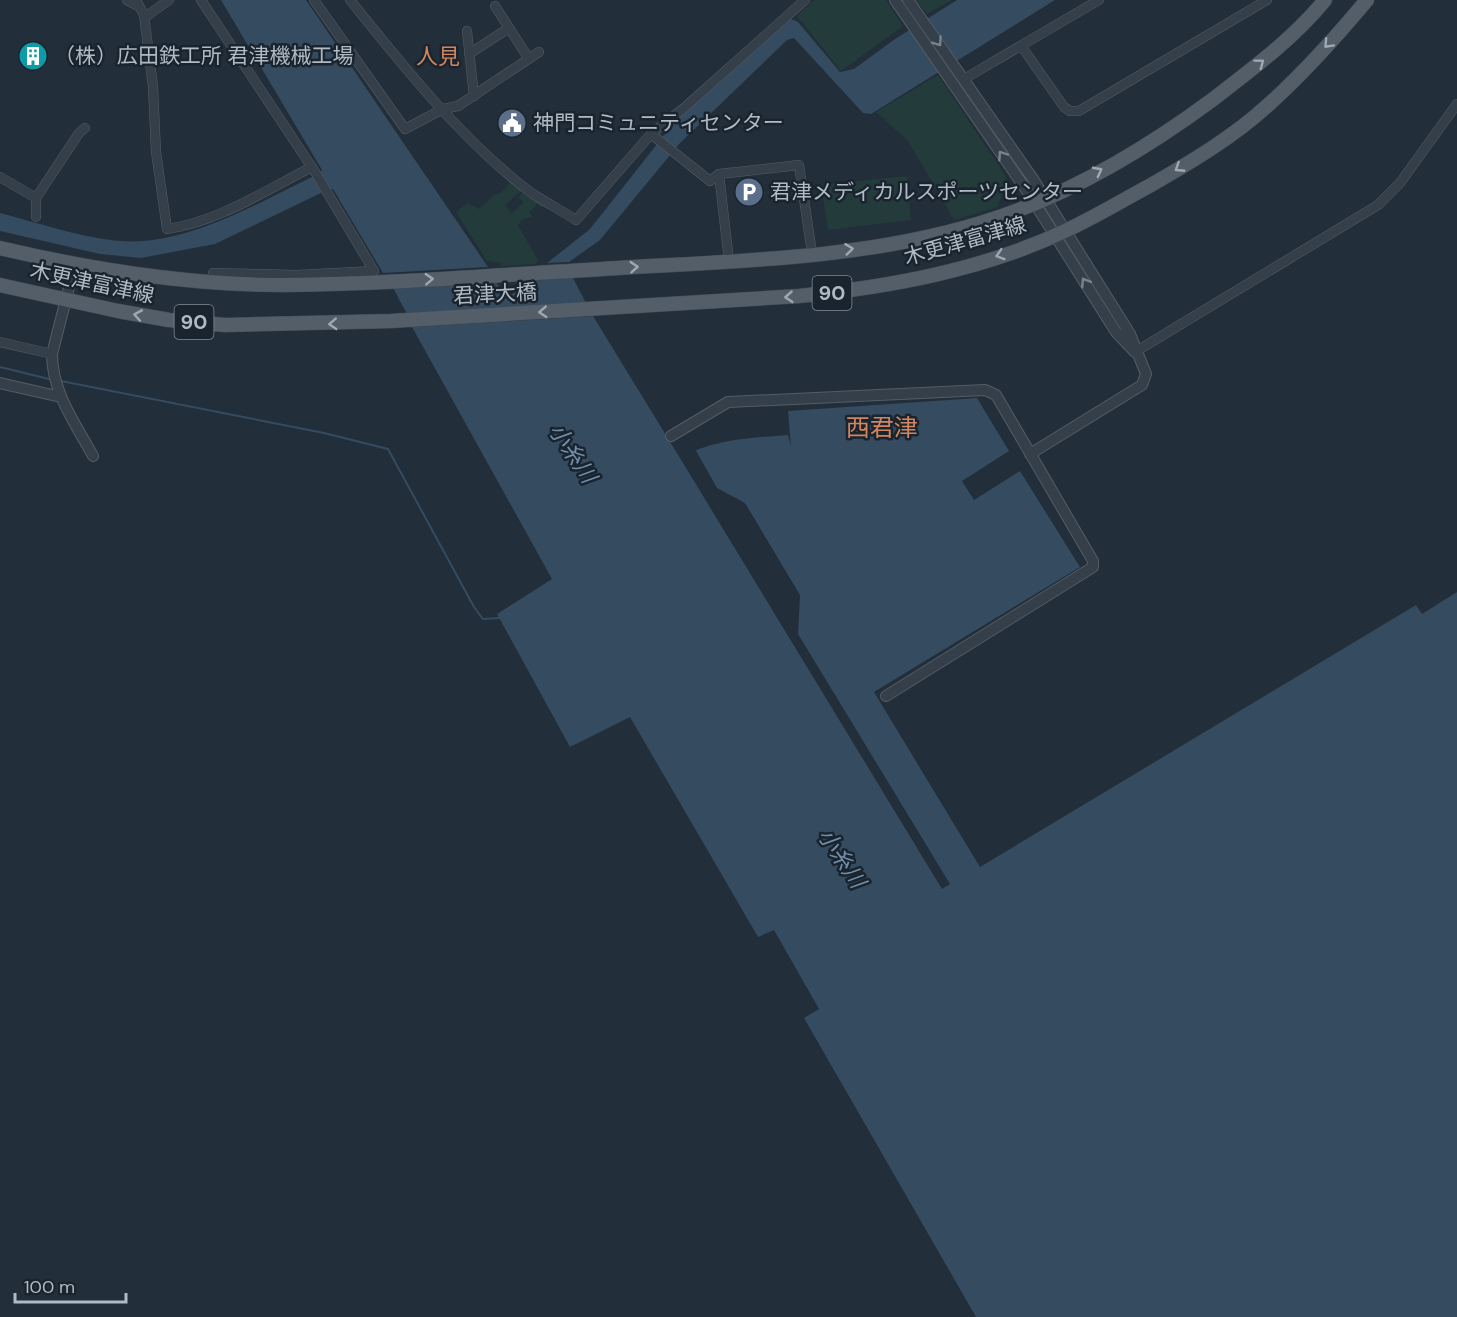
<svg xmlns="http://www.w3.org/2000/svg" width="1457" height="1317" font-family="'DM Sans','Noto Sans JP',sans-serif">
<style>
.green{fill:#243b3b}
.water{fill:#354b60}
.pier{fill:#222e39}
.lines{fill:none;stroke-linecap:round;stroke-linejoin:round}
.stream{stroke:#354b60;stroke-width:2}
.minor-casing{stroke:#535d67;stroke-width:10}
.tertiary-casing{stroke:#535d67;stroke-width:12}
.primary-casing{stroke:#414b55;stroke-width:15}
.minor{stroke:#353f49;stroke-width:9}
.tertiary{stroke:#353f49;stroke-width:10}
.primary{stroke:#535e69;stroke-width:14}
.oneway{stroke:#79838d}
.oneway2{stroke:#9da8b3}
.labels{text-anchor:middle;stroke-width:5;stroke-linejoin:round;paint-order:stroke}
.shield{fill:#1a242e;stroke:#838d98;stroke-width:1.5}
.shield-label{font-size:20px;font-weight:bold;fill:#b0bac5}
.poi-label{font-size:21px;fill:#b0bac5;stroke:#1a242e;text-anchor:start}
.street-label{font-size:21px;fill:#b0bac5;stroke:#1a242e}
.neighbourhood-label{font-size:22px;fill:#d1865f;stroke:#1a242e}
.water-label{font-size:22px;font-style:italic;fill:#708ea9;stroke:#1a242e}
.quarter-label{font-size:24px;fill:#d1865f;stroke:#1a242e}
</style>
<rect width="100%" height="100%" fill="#222e39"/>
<path class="green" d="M814 0H886L903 26 841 71 797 16Z
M915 0H952L927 14Z
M938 75 1007 178 998 207 954 220 908 141 876 112Z
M907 176 911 220 828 230 821 185Z
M512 179 523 189 505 205 512 213 524 202 518 197 525 190 544 205 542 208 537 204 529 213 533 216 522 220 518 225 538 260 535 264 500 266 502 263 487 261 456 212 468 203 479 209 494 195 502 192Z"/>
<path class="water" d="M221 0H306L488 267 383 273 333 189 329 190 319 174 322 170Z
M957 0H1055L871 114 863 113 794 38 787 40 680 143 600 240 569 262 547 263 590 229 684 110 791 19 798 22 840 72 854 69 895 39Z
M314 176 323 192 215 244 141 258 100 254 0 231V213C35 222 86 239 121 241 185 246 258 203 314 176Z
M572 276 586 303 407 314 392 286 495 280 501 290 512 294 522 289 531 278Z
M593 316 680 458C713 439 751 438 788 435L791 447 788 411 977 398 1009 451 962 481 974 500 1020 471 1080 567 874 692 980 867 1416 605 1422 614 1457 592V1317H976L804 1018 819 1009 774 930 758 937 630 717 570 747 497 614 552 579 412 327Z"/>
<path class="pier" d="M491 267 488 270 381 276 380 274Z
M695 449 717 488 745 503 800 595 798 634 950 884 942 889 680 458Z"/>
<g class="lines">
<path class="stream" d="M0 367 53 380
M61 381 324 433 388 449 474 607 483 619 499 618"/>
<g class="minor-casing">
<path id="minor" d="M127 0 138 6
M136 0 144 15 153 87 156 152 167 229C218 222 266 190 312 167
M201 0 315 172 374 271 297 275 213 273V282
M314 0 405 129 443 109 458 106 539 52
M350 0C402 65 466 145 533 194 547 203 562 211 576 220L651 134 684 108 805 0
M495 6 529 59
M144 15H148L169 0
M467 31 474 96
M1022 47 1064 107 1070 111H1079L1267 0
M469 54 509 28
M964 79 1099 0
M651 134 710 181 719 174 799 165 812 253
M719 174 729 261
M0 177 36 198V217
M36 198 79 133 85 128
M0 342 52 354
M1135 352 1378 205 1400 183 1457 104"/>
</g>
<g class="tertiary-casing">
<path id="tertiary" d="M895 0 1025 188 1116 332 1135 352
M908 0 1033 179 1130 334 1146 374 1142 385 1030 454
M75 264 52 354C52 392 75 423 93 456
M0 383 61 397
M671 436 728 402 985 390 996 395 1093 561V567L886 696"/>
</g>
<g class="primary-casing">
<path id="primary" d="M0 248C93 270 188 285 284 285 390 284 497 275 603 269 728 261 860 260 981 223 1063 198 1143 151 1212 100 1252 69 1293 39 1325 0
M0 285 118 311 169 320 225 325 391 321 799 296C889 287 984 270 1067 230 1095 217 1123 200 1151 185 1191 162 1233 137 1267 106 1303 74 1336 37 1367 0"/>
</g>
<use href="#minor" class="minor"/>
<use href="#tertiary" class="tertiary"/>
<use href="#primary" class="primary"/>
</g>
<defs><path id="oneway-chevron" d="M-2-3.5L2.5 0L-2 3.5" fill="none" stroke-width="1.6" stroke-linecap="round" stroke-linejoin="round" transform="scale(1.5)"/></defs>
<g class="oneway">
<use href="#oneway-chevron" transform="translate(938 42) rotate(55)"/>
<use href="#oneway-chevron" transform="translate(1002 155) rotate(-124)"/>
<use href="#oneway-chevron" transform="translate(1085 282) rotate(-122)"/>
</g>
<g class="oneway2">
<use href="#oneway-chevron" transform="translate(1328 44) rotate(133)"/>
<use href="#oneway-chevron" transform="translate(1260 63) rotate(-37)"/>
<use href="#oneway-chevron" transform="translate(1179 168) rotate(147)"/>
<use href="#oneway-chevron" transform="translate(1098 171) rotate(-28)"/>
<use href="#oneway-chevron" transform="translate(849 249) rotate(-7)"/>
<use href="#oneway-chevron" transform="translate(1000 255) rotate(163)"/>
<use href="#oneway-chevron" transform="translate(634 267) rotate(-4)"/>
<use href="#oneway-chevron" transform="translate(429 279) rotate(-3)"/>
<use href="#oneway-chevron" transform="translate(789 297) rotate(176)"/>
<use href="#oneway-chevron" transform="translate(543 312) rotate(177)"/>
<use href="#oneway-chevron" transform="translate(138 315) rotate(-170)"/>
<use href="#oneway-chevron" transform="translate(333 324) rotate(177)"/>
</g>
<defs>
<g id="building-disc" transform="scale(1.5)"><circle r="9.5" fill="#0f9aa8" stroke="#1a242e"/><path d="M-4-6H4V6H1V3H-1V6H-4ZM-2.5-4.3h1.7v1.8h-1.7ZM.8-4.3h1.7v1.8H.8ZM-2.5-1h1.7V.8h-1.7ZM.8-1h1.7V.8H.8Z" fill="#fff"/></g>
<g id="civic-disc" transform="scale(1.5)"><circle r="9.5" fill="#5c6f8a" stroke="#1a242e"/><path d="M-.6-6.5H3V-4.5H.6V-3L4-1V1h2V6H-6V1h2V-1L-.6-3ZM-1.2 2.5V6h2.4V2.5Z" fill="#fff"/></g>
<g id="parking-disc" transform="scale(1.5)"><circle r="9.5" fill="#5c6f8a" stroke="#1a242e"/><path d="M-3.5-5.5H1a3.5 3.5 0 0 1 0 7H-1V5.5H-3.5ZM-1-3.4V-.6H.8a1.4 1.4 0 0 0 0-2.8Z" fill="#fff"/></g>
</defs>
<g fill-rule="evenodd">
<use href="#building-disc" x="33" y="56"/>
<use href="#civic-disc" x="512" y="123"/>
<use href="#parking-disc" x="749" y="192"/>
</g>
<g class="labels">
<g class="shield">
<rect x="812.5" y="276" width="39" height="34" rx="4.5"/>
<rect x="174.5" y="305" width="39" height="34" rx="4.5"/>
</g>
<g class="shield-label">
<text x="832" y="300">90</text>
<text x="194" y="329">90</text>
</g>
<g class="poi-label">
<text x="54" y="63">（株）広田鉄工所 君津機械工場</text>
<text x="533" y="130">神門コミュニティセンター</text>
<text x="770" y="199">君津メディカルスポーツセンター</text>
</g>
<g class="street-label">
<text transform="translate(965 241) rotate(-16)" y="7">木更津富津線</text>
<text transform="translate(92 283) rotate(12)" y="7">木更津富津線</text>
<text transform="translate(495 294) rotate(-3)" y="7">君津大橋</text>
</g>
<g class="neighbourhood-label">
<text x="438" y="64">人見</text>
</g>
<g class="water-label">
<text transform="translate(573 453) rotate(56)" y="8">小糸川</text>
<text transform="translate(842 858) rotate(56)" y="8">小糸川</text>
</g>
<g class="quarter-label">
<text x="882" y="436">西君津</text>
</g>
</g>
<path d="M15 1293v9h111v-9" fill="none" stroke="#b0bac5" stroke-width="3"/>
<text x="24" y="1293" font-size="18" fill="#b0bac5" stroke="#1a242e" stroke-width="4.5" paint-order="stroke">100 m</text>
</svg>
